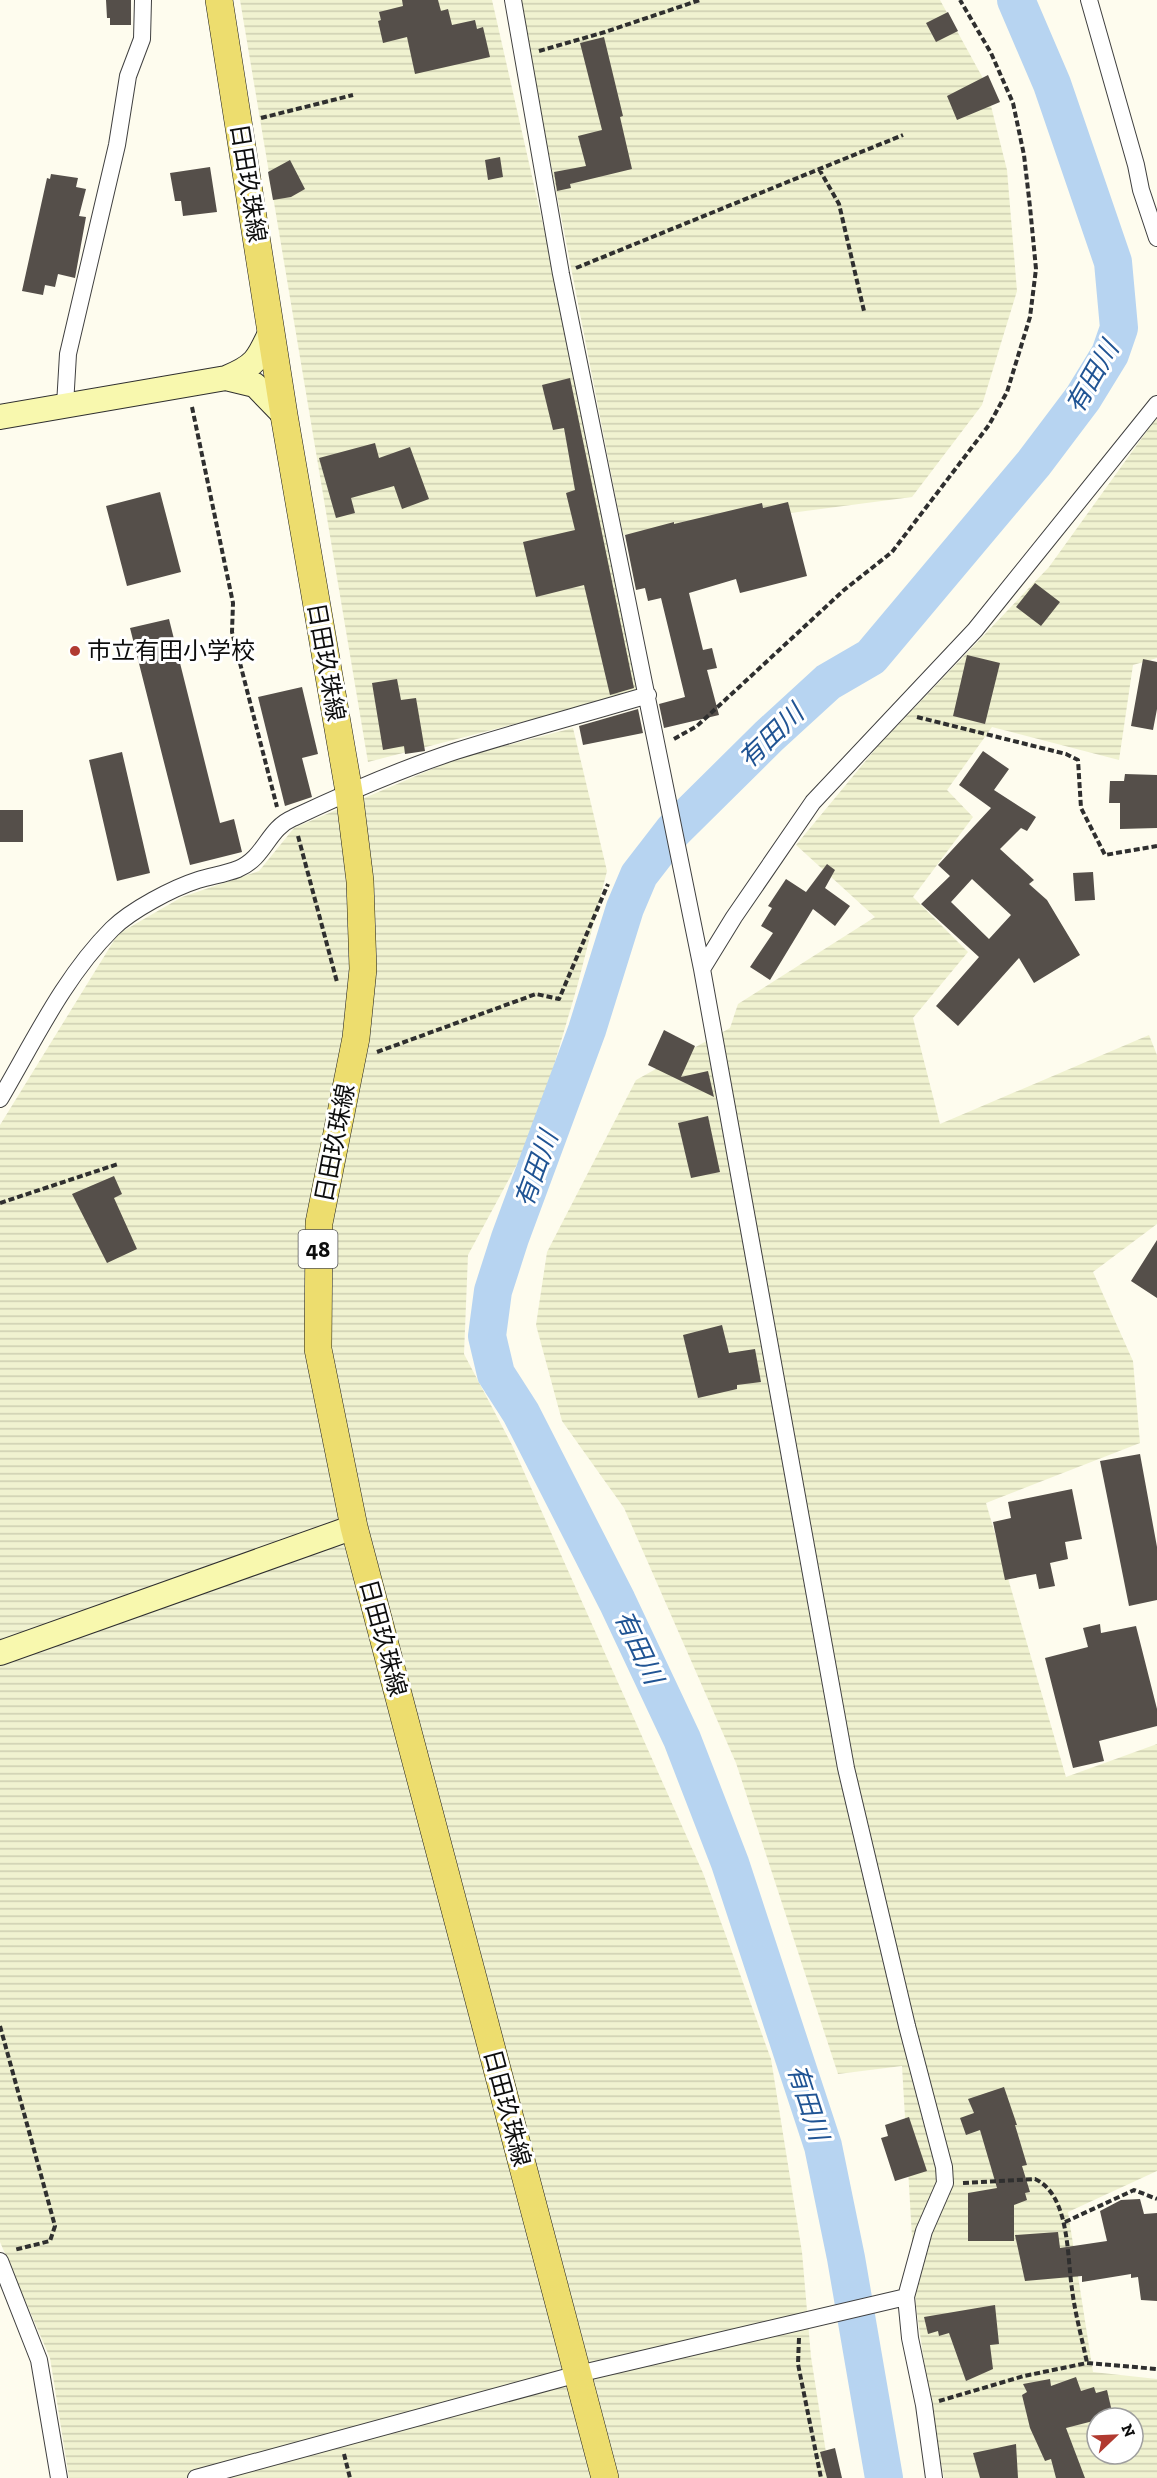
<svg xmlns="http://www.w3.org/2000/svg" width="1157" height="2478" font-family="'Zilla Slab','Noto Sans JP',serif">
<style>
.farmland{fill:url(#farmland-rules);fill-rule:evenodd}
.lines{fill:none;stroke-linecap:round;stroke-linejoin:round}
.river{stroke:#b7d4f1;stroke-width:38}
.building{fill:#554f4a;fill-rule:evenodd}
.street-casing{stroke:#404040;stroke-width:18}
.secondary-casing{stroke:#2f2f2f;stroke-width:26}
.primary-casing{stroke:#1e1e1e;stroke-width:28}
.path{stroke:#2f2f2f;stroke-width:4;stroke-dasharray:6 3;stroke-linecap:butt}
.street{stroke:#fff;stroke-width:16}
.secondary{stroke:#f8f8ae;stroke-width:24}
.primary{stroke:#eddd6e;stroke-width:27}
.poi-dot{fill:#b13a30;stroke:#fff;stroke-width:2}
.labels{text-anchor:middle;stroke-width:6;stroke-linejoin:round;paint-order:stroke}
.shield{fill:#fff;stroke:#565656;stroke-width:1.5}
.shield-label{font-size:22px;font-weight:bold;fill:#0d0d0d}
.street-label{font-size:24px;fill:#0d0d0d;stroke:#fff}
.poi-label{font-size:24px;fill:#0d0d0d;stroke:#fff;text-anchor:start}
.water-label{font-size:26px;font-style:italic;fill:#205494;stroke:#fff}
</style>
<defs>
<pattern id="farmland-rules" width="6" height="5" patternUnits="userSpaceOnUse" patternTransform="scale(1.5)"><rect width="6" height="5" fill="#f0f2d0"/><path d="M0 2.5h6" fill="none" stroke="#cdceb1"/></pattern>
</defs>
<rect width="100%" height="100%" fill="#fefcee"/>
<path class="farmland" d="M240 0H492L556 282 638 692 368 762Z
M519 0H940L985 82 1007 170 1017 291 982 405 912 497 623 535Z
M1157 417V658L1133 665 1119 760 992 727 947 790 973 817 913 897 968 952 913 1018 940 1124 1149 1035 1157 1055V1224L1093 1272 1133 1361 1140 1443 986 1503 1066 1777 1157 1744V2171L1068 2212 1093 2372 1157 2379V2478H944L933 2424 916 2306 902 2066 838 2074 736 1763 624 1508 562 1421 536 1325 547 1252 636 1080 730 1028 738 1004 875 917 796 845 878 746 1049 567ZM1097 2418H1133V2454H1097Z
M573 728 607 871 577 987 534 1133 468 1255 464 1354 512 1445 703 1873 771 2059 802 2252 811 2357 830 2478H69L50 2358 0 2242V1125L118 934 182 897 259 871 294 828 458 758Z"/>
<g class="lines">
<path class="river" d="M884 2478 846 2258 823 2146 730 1863 682 1739 617 1601 521 1413 496 1374 487 1336 493 1291 510 1238 587 1030 625 908 639 875 673 831 769 736 828 682 871 657 1034 463 1083 398 1110 354 1119 328 1113 262 1052 84 1016 0"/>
</g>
<path class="building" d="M106 0H131V25H110V18H107Z
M402 0H438L441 11 448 9 452 25 475 20 477 29 483 27 490 57 415 74 407 37 383 43 378 21 381 20 379 12 403 6Z
M948 12 958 31 936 42 926 23Z
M604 37 623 116 620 117 632 169 570 184 571 188 557 191 554 172 586 166 578 136 602 130 580 43Z
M988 75 1000 102 957 120 947 96Z
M500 157 503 177 488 180 485 160Z
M290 160 305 189 291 197 273 200 268 172Z
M210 167 217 212 183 216 181 201H175L170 173Z
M51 174 78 178 76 187 86 189 79 216 86 217 75 278 58 274 55 287 45 285 43 295 22 291 47 178 50 179Z
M570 378 634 688 610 695 584 585 536 597 523 542 575 530 566 493 575 490 564 428 553 430 542 385Z
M375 443 379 458 410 447 429 499 402 509 394 486 351 498 355 513 336 518 319 458Z
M160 492 181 572 127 586 106 506Z
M788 502 807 576 740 593 736 579 689 593 703 650 712 648 717 668 707 670 719 715 664 728 659 704 685 697 661 598 648 601 645 588 636 590 625 535 674 522V524L762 503 763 508Z
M1035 583 1060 602 1041 626 1016 607Z
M169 619 220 823 234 819 242 852 190 865 130 628Z
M967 655 1000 663 985 724 953 716Z
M1143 659 1157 662V709L1153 730 1131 726Z
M397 679 401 700 416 698 425 751 405 754 404 746 383 750 372 683Z
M302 687 318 754 302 758 312 797 285 806 258 697Z
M638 709 643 733 583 745 579 726Z
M983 751 1009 769 994 790 1036 817 1027 831 1021 828 1000 849 1034 880 1029 884 1047 900 1080 955 1034 983 1019 958 958 1026 936 1006 979 957 921 904 950 876 938 865 991 808 959 785ZM972 879 1011 915 989 939 951 902Z
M122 752 150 873 117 881 89 760Z
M1125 774 1157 775V828L1120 829V803H1109L1110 781H1124Z
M0 810H23V842H0Z
M827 864 835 870 825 888 850 906 835 926 813 909 770 980 750 967 773 933 761 926 772 908 768 906 786 879 806 892Z
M1093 872 1095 900 1075 901 1073 873Z
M664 1030 695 1046 681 1077 708 1071 714 1097 648 1065Z
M708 1116 720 1172 691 1178 678 1123Z
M114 1176 122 1194 114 1198 137 1249 107 1263 72 1194Z
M1157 1240V1298L1131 1281Z
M722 1325 729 1353 755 1349 761 1382 737 1385V1389L698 1398 683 1335Z
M1140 1454 1157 1547V1600L1129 1606 1100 1461Z
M1072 1489 1082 1539 1065 1542 1068 1559 1050 1563 1055 1586 1039 1589 1036 1574 1005 1580 993 1522 1011 1518 1008 1502Z
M1100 1624 1101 1633 1136 1626 1157 1709V1726L1099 1741 1104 1761 1073 1768 1045 1658 1088 1647 1083 1628Z
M1004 2087 1017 2125H1015L1027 2165 1022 2166 1030 2192 1025 2193 1027 2200 1014 2205V2241H968V2193L997 2188 980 2130 966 2135 960 2118 974 2113 968 2099Z
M909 2117 927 2171 895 2181 881 2138 888 2136 885 2125Z
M1140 2199 1144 2214 1157 2213V2301L1141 2300 1138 2277 1131 2278V2274L1082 2282V2276L1025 2281 1015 2235 1058 2232 1060 2248 1107 2241 1100 2211 1121 2200Z
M995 2305 999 2344 990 2345 993 2369 966 2381 949 2333 939 2336 938 2331 928 2334 924 2317Z
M1076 2377 1081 2391 1094 2387 1096 2393 1107 2390 1113 2416 1097 2418V2420L1066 2428 1085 2478H1056L1051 2459 1045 2461 1030 2428 1022 2395 1027 2392 1023 2384 1050 2379 1051 2386Z
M1016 2444 1018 2478H980L973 2453Z
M835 2448 842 2478H827L820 2452Z"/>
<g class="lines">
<g class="street-casing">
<path id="street" d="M513 0 561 274 702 969 846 1768 907 2026 944 2167 945 2183 924 2231 906 2297 910 2338 924 2405 934 2478
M1089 0 1136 165 1141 190 1157 238
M65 405 68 354 117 145 128 76 142 39 143 0
M702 969 734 917 813 802 975 630 1157 404
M0 1099C34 1041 64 977 112 929 131 910 173 888 198 880 211 876 225 874 238 869 266 857 267 829 293 818 346 793 401 769 456 751 520 731 584 714 648 695
M0 2261 39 2360 59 2478
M196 2478 578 2374 906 2297"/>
</g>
<g class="secondary-casing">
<path id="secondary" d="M226 378 255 385 284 415
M0 417 226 378C255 366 258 360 271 331
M0 1653 354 1527"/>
</g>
<g class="primary-casing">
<path id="primary" d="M219 0 284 415 349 792 360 881 363 969 356 1038 319 1223 318 1349 354 1527 605 2478"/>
</g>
<path class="path" d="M539 51 605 32 700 0
M261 118 353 95
M819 169 839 204 864 311
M576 268 903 135
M192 407 233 603 232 632 277 807
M917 717 1066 754 1078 760 1081 808 1105 855 1157 846
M674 739 697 726 844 590 892 552 989 425 1007 392 1030 317 1036 269 1030 207 1024 155 1013 103 991 53 960 0
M298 836 337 982
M377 1052 536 994 559 999 608 884
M0 1203 118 1164
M0 2026 55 2226 50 2241 14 2250
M963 2183 1035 2179C1070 2195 1067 2257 1072 2289 1075 2314 1082 2338 1087 2363
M1065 2222 1134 2190 1157 2199
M799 2338 798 2364 821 2478
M939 2401 1024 2376 1087 2363 1157 2369
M344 2454 350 2478"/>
<use href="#street" class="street"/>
<use href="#secondary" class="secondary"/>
<use href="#primary" class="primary"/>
</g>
<circle class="poi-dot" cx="75" cy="651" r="6"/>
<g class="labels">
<rect class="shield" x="298.5" y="1230" width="39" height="38" rx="4.5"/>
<g class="shield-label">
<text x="318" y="1257">48</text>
</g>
<g class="street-label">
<text transform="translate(248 183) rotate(81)" y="8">日田玖珠線</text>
<text transform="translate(326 662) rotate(80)" y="8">日田玖珠線</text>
<text transform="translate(335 1143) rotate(-79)" y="8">日田玖珠線</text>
<text transform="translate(383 1638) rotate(75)" y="8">日田玖珠線</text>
<text transform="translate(507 2108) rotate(75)" y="8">日田玖珠線</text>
</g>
<g class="poi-label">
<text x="87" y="659">市立有田小学校</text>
</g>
<g class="water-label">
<text transform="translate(1092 377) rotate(-60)" y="9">有田川</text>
<text transform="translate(771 736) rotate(-44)" y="9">有田川</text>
<text transform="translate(536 1169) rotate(-70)" y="9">有田川</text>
<text transform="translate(639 1647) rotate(65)" y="9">有田川</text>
<text transform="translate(808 2102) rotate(72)" y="9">有田川</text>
</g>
</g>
<g transform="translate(1115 2436) rotate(67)"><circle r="28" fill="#ffffff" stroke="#9e9e9e" stroke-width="1.5"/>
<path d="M0-4.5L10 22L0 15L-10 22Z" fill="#b13a30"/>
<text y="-9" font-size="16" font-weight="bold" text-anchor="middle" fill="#0d0d0d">N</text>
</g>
</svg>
